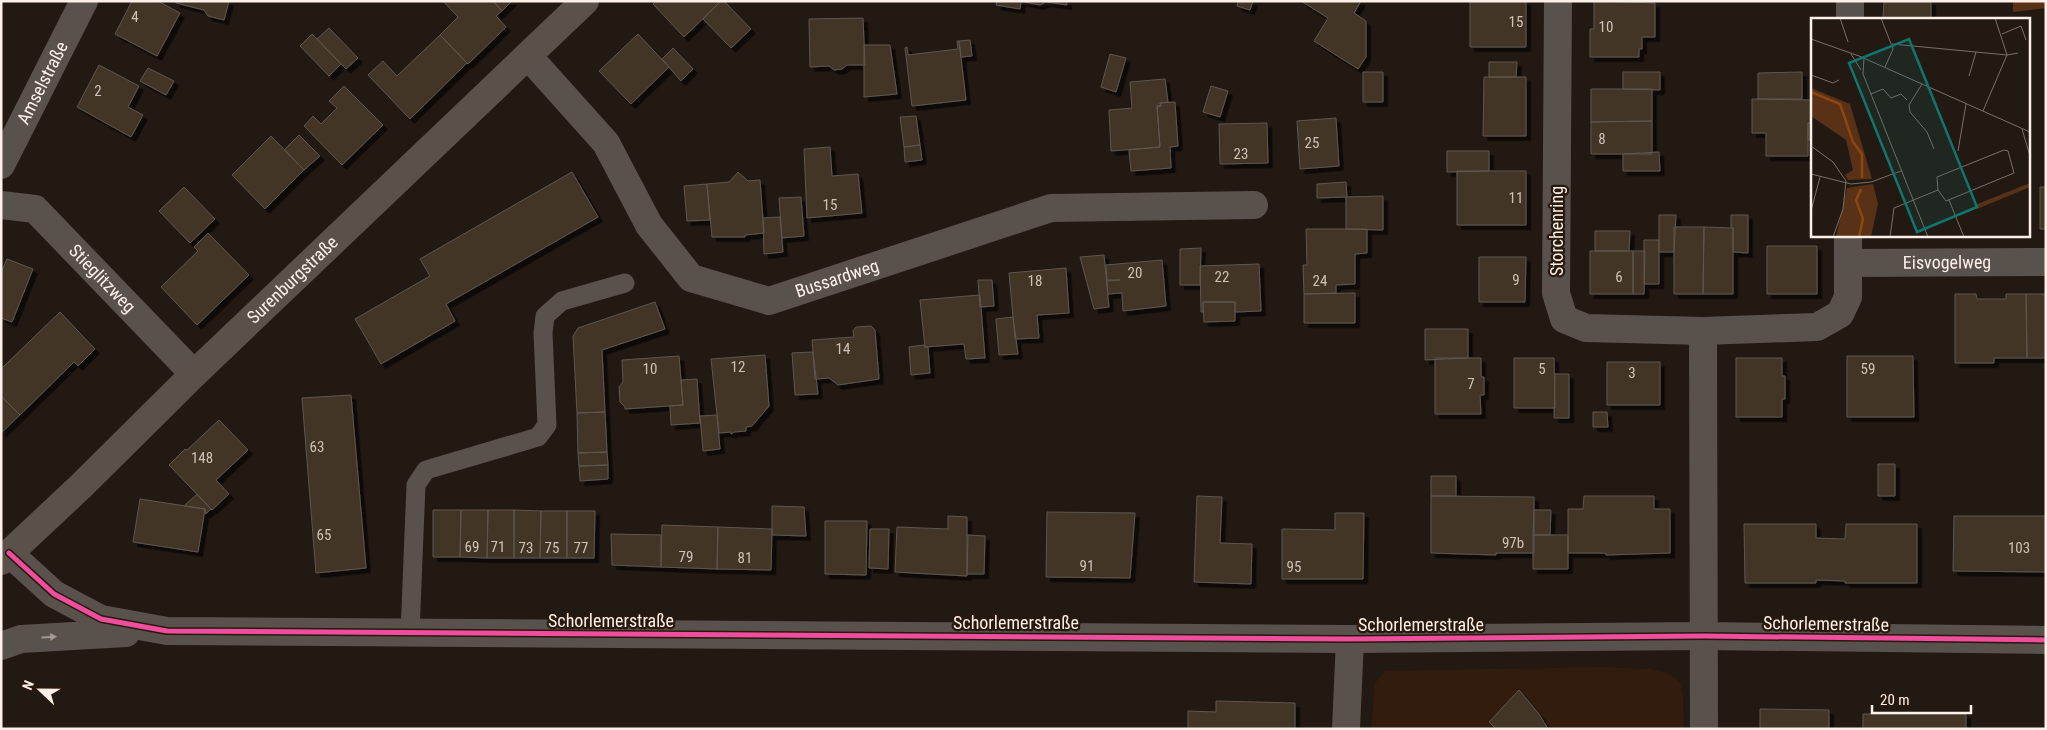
<svg xmlns="http://www.w3.org/2000/svg" width="2047" height="730" font-family="'Roboto Condensed',sans-serif">
<style>
.built{fill:#311c0e}
.green{fill:#583116}
.building{fill:#433427;stroke:#5e5651;filter:url(#shadow)}
.lines{fill:none;stroke-linecap:round;stroke-linejoin:round}
.lane{stroke:#59514c;stroke-width:19}
.street{stroke:#59514c;stroke-width:28}
.secondary{stroke:#5b514b;stroke-width:28}
.cycleway-casing{stroke:#29180d;stroke-width:8}
.cycleway{stroke:#ef4d9e;stroke-width:5}
.oneway{fill:#a29992}
.labels{text-anchor:middle;stroke-width:4.5;stroke-linejoin:round;paint-order:stroke}
.number-label{font-size:15px;fill:#cec1b8}
.street-label{font-size:18px;fill:#fcf0e8;stroke:#29180d}
.inset-river{fill:none;stroke:#8c4710;stroke-width:2.5}
.inset-road{fill:none;stroke:#7a6f68;stroke-width:1}
.view{fill:#0f766e;fill-opacity:0.15;stroke:#0f766e;stroke-width:2.5}
.inset-edge{fill:none;stroke:#fcf0e8;stroke-width:2.5}
</style>
<defs>
<filter id="shadow"><feDropShadow dx="4.5" dy="4.5" stdDeviation="0" flood-color="#0009"/></filter>
</defs>
<rect width="100%" height="100%" fill="#231913"/>
<path class="built" d="M1599 667 1651 669 1670 674 1680 682 1683 696 1684 729H1371L1375 683 1385 671Z"/>
<path class="green" d="M2013 1H2046V8L2013 12Z"/>
<path class="building" d="M132 1H158L180 13 157 56 115 34Z
M176 1H229L224 20 208 16 204 10 176 3Z
M443 1H493L502 11 496 16 506 27 468 64 440 35 458 17Z
M493 1H512L502 11Z
M656 1H721L684 37 653 4Z
M721 1H724L751 29 731 48 703 19Z
M997 1H1019L1021 2 1020 9 996 5Z
M1019 1H1067V5L1046 2 1040 5Z
M1238 1H1253L1250 10 1237 6Z
M1301 1H1361L1354 13 1366 21V57L1358 69 1314 41 1328 18Z
M1470 1H1526V47H1470Z
M1594 1 1655 3V37H1642V49H1639V57H1590V29H1594Z
M1884 1H1931V19H1883Z
M863 18 865 65H847L842 69 834 70 829 66 810 67 809 19Z
M329 28 358 58 346 69 317 39Z
M312 34 341 64 329 76 300 46Z
M638 34 669 67 631 104 599 71Z
M440 35 467 63 410 119 368 75 383 61 397 76Z
M970 40 972 56 961 57 959 41Z
M957 41H959L966 100 912 106 905 48 907 47 908 55 958 49Z
M864 45H890L897 94 864 97Z
M673 48 693 69 681 81 662 59Z
M1110 54 1126 58 1116 92 1101 87Z
M1489 62H1517L1516 77H1489Z
M99 65 139 86 128 107 143 115 131 137 77 107Z
M148 68 174 81 166 95 140 81Z
M1363 72H1383V102H1363Z
M1623 72H1660V90L1623 89Z
M1802 72V99H1758V73Z
M1484 77H1526V136H1483Z
M1165 79 1168 102 1160 103 1161 106H1157L1160 147 1111 151 1109 110 1132 108 1130 82Z
M344 86 383 125 342 165 304 126 313 116 321 124 337 108 329 101Z
M1211 86 1228 91 1220 117 1203 112Z
M1591 89H1652V121L1591 122Z
M1752 99 1812 100V123H1808V156H1766V133H1752Z
M1175 102 1178 146 1170 147 1171 168 1131 171 1129 150 1160 147 1157 106H1161L1160 103Z
M916 116 920 145 904 147 900 117Z
M1336 118 1339 166 1300 169 1297 121Z
M1652 121V154H1591V122Z
M1267 123 1268 163 1220 164 1219 124Z
M1808 123H1812V140H1808Z
M299 135 320 156 304 170 284 150Z
M271 136 304 170 265 209 232 175Z
M920 145 922 160 905 162 904 147Z
M830 147 832 176 858 174 862 213 807 218 804 149Z
M1447 151H1489V171L1447 172Z
M1659 152 1660 171H1623V154Z
M1457 171H1526V225H1457Z
M572 172 598 217 446 304 455 321 381 364 355 319 430 276 420 259Z
M738 172 748 181 760 180 764 233 745 235V237H712L707 184 729 182Z
M1346 182 1347 197 1317 198V184Z
M707 184 710 220 687 221 684 186Z
M184 187 215 219 190 243 159 211Z
M2040 187H2046V229H2040Z
M1383 196V230L1346 229V197Z
M801 197 804 236 782 238 779 198Z
M1659 215H1676L1674 252H1659Z
M1731 215H1748V253L1733 252V228L1731 227Z
M780 217 783 252 764 254 763 218Z
M1674 227H1704L1703 294H1674Z
M1704 227 1733 228V294H1703Z
M1306 229H1367V253L1355 254V284L1336 285V293L1304 294 1303 265H1307Z
M1595 231H1630L1629 251H1595Z
M208 233 249 275 197 325 161 287 198 251 194 247Z
M1644 240H1659V284H1644Z
M1767 246H1817V294H1767Z
M1201 248 1200 285H1180V249Z
M1590 251H1633V294H1590Z
M1633 251H1645L1644 294H1633Z
M1104 255 1109 307 1094 309 1080 257Z
M1479 257H1526L1525 302H1479Z
M7 259 33 269 12 322 1 318V273Z
M1162 260 1166 306 1123 311 1122 293 1108 294 1107 281 1120 280H1107L1106 265Z
M1259 264 1261 311 1235 312V302H1203V312H1201L1200 266Z
M1066 268 1069 313 1037 315 1039 338 1015 339 1009 273Z
M978 280H992L994 306 980 307Z
M1355 293V323H1304V294Z
M1955 294H1976L1977 299H2006V294H2026L2027 358H1994V363H1955Z
M2026 294H2046V358H2027Z
M980 295 985 358 966 359 964 344 925 347 920 300Z
M655 302 665 329 602 350 605 412 577 413 573 336 578 328Z
M1203 302H1235V321L1204 322Z
M60 312 95 349 78 366 74 362 20 415 1 396V369Z
M1013 317 1018 354 999 355 996 319Z
M871 326 875 330 879 379 838 385 829 378 815 379 812 340 854 337 853 331 856 327Z
M1425 329H1468V358L1425 360Z
M924 345 925 347H928L930 373 911 375 909 347Z
M813 352 818 394 795 395 792 353Z
M765 355 769 406 752 426 746 427V431L734 432 731 434V432L719 433 711 359Z
M679 356 683 405 625 409V407L620 402 619 387 623 382 622 360Z
M1847 356H1913L1914 417H1847Z
M1435 358H1481V377H1484V395H1480L1481 414H1435Z
M1514 358H1554L1555 408H1514Z
M1736 358H1782V376H1785V399H1782V417H1736Z
M1607 362H1660V405H1607Z
M1555 374H1569V418H1554Z
M697 379 700 423 671 425 670 406 683 405 681 380Z
M351 395 366 568 316 573 302 398Z
M1 396 20 415 1 433Z
M605 412 607 452 578 453 577 413Z
M1593 412H1607L1608 427H1593Z
M717 415 720 449 703 451 700 416Z
M219 420 248 450 216 480 229 494 212 510 169 465 185 449 187 450Z
M607 452 608 465 579 466 578 453Z
M1878 464H1895V496H1878Z
M608 465V479L580 481 579 466Z
M1431 476H1456V496H1431Z
M197 494 211 509 206 514 205 509 184 506Z
M1197 496 1222 497 1220 543 1252 544 1251 584 1194 582Z
M1431 496 1534 497V553H1496V555L1431 553Z
M1584 496H1654V509H1670V553L1606 555 1605 553H1568V509H1583Z
M140 499 205 509 198 552 133 542Z
M772 506 804 507 806 536 772 535Z
M433 510H461L460 557H433Z
M461 510H488L487 558 460 557Z
M488 510H514V558H487Z
M514 510 541 511 540 558H514Z
M1534 510H1551L1550 535H1533Z
M541 511H567V558H540Z
M567 511H595L594 558H567Z
M1047 512 1135 513 1130 578 1046 577Z
M1335 513H1364L1363 579H1282V529L1335 530Z
M948 516 967 517V576L895 572 897 527 948 529Z
M1954 516H2046V572L1953 571Z
M825 521H867L866 575 825 574Z
M1744 524H1816V538L1845 539 1846 524H1917V583H1845V581L1816 580V583H1745Z
M662 525 718 527 717 569 661 567Z
M718 527 772 529 771 570 717 569Z
M870 529H889L888 569 869 568Z
M611 534 661 535V567L612 565Z
M968 535 985 536 984 574H967Z
M1533 535H1568V569H1533Z
M1519 690 1539 714 1548 729H1496L1489 722Z
M1216 701 1295 703V729H1188V711L1216 712Z
M1760 709 1829 710V729H1760Z
M1863 714H1966V729H1863Z"/>
<g class="lines">
<path class="lane" d="M410 633 416 485 426 470 538 437 547 425 543 333 545 316 562 301 625 283"/>
<g class="street">
<path d="M1558 1 1556 293 1564 319 1586 328 1703 331 1817 327 1840 314 1848 297V235"/>
<path d="M1850 19V1"/>
<path id="s1" d="M528 56 606 143 649 225 691 278 769 301 1051 208 1254 205"/>
<path id="s2" d="M1 165 84 1"/>
<path id="s3" d="M1 205 35 209 194 374"/>
<path id="s4" d="M1848 263 2046 262"/>
<path d="M1703 331 1704 729"/>
<path d="M9 553 54 594 101 619 167 631 1350 639 1704 636 2046 640"/>
<path d="M1 646 21 639 126 633"/>
<path d="M1346 729 1350 639"/>
</g>
<path class="secondary" id="s5" d="M1 561 80 487 194 374 585 1"/>
<g class="cycleway-casing">
<path id="cycleway" d="M9 553 54 594 101 619 167 631 1350 639 1704 636 2046 640"/>
</g>
<use href="#cycleway" class="cycleway"/>
</g>
<defs><path id="oneway-solid" d="M-6-.8H1V-3.2L6.5 0L1 3.2V.8H-6Z" transform="scale(1.25)"/></defs>
<use class="oneway" href="#oneway-solid" transform="translate(49 637) rotate(-3)"/>
<g class="labels">
<g class="number-label">
<text x="135" y="22">4</text>
<text x="1516" y="27">15</text>
<text x="1606" y="32">10</text>
<text x="98" y="96">2</text>
<text x="1602" y="144">8</text>
<text x="1312" y="148">25</text>
<text x="1241" y="159">23</text>
<text x="1516" y="203">11</text>
<text x="830" y="210">15</text>
<text x="1135" y="278">20</text>
<text x="1222" y="282">22</text>
<text x="1619" y="282">6</text>
<text x="1516" y="285">9</text>
<text x="1035" y="286">18</text>
<text x="1320" y="286">24</text>
<text x="843" y="354">14</text>
<text x="738" y="372">12</text>
<text x="650" y="374">10</text>
<text x="1542" y="374">5</text>
<text x="1868" y="374">59</text>
<text x="1632" y="378">3</text>
<text x="1471" y="389">7</text>
<text x="317" y="452">63</text>
<text x="202" y="463">148</text>
<text x="324" y="540">65</text>
<text x="1513" y="548">97b</text>
<text x="472" y="552">69</text>
<text x="498" y="552">71</text>
<text x="526" y="553">73</text>
<text x="552" y="553">75</text>
<text x="581" y="553">77</text>
<text x="2019" y="553">103</text>
<text x="686" y="562">79</text>
<text x="745" y="563">81</text>
<text x="1087" y="571">91</text>
<text x="1294" y="572">95</text>
</g>
<g class="street-label">
<text dy="6" stroke="none"><textPath href="#s2" startOffset="92">Amselstraße</textPath></text>
<text transform="translate(1557 231) rotate(-90)" y="6">Storchenring</text>
<text dy="6" stroke="none"><textPath href="#s4" startOffset="99">Eisvogelweg</textPath></text>
<text dy="6" stroke="none"><textPath href="#s3" startOffset="131">Stieglitzweg</textPath></text>
<text dy="6" stroke="none"><textPath href="#s1" startOffset="430">Bussardweg</textPath></text>
<text dy="6" stroke="none"><textPath href="#s5" startOffset="405">Surenburgstraße</textPath></text>
<text x="611" y="627">Schorlemerstraße</text>
<text x="1016" y="629">Schorlemerstraße</text>
<text transform="translate(1826 624) rotate(1)" y="6">Schorlemerstraße</text>
<text x="1421" y="631">Schorlemerstraße</text>
</g>
</g>
<g transform="translate(1811 18)">
<rect width="219" height="219" fill="#231913"/>
<path d="M0 70 39 86 61 161 37 162 34 157 42 152 35 122 0 98ZM219 165V169L166 191 164 187ZM62 166 67 186 60 219H25L36 170Z" fill="#583116"/>
<path class="inset-river" d="M0 74 29 86 42 124 51 136V160M48 219 52 201 45 182 50 171"/>
<path class="inset-road" d="M29 0 37 24M70 0 82 31 74 49M191 16 210 8 215 22M0 21 48 38 219 114M81 26 196 37 207 35M40 36 50 52M53 40 52 56 117 219M0 57 22 65 28 62M158 58 165 34M111 66 98 87 99 94 116 114 123 131M60 76 72 71 80 80 90 76 96 82M172 93 196 37 184 0M211 111 219 138M0 128 22 144 35 163 32 191 22 219M147 133 155 86M0 156 40 166 60 164 90 153M138 182 153 219M0 193 9 159M79 219 83 190 127 172 126 159 193 132 197 133 203 155 135 183 127 172"/>
<path class="view" d="M98 21 166 189 106 214 38 45Z"/>
<rect width="219" height="219" class="inset-edge"/>
</g>
<rect width="2047" height="730" fill="none" stroke="#fcf0e8" stroke-width="5"/>
<g transform="translate(40 690) rotate(292)" stroke="#29180d" stroke-width="4" paint-order="stroke">
<path d="M0-4L9 19L0 12L-9 19Z" fill="#fcf0e8"/>
<text y="-8" font-size="14" font-weight="bold" text-anchor="middle" fill="#fcf0e8">N</text>
</g>
<path d="M1872 705v8h99v-8" fill="none" stroke="#fcf0e8" stroke-width="2.5"/>
<text x="1880" y="705" font-size="15" fill="#fcf0e8" stroke="#29180d" stroke-width="4" paint-order="stroke">20 m</text>
</svg>
